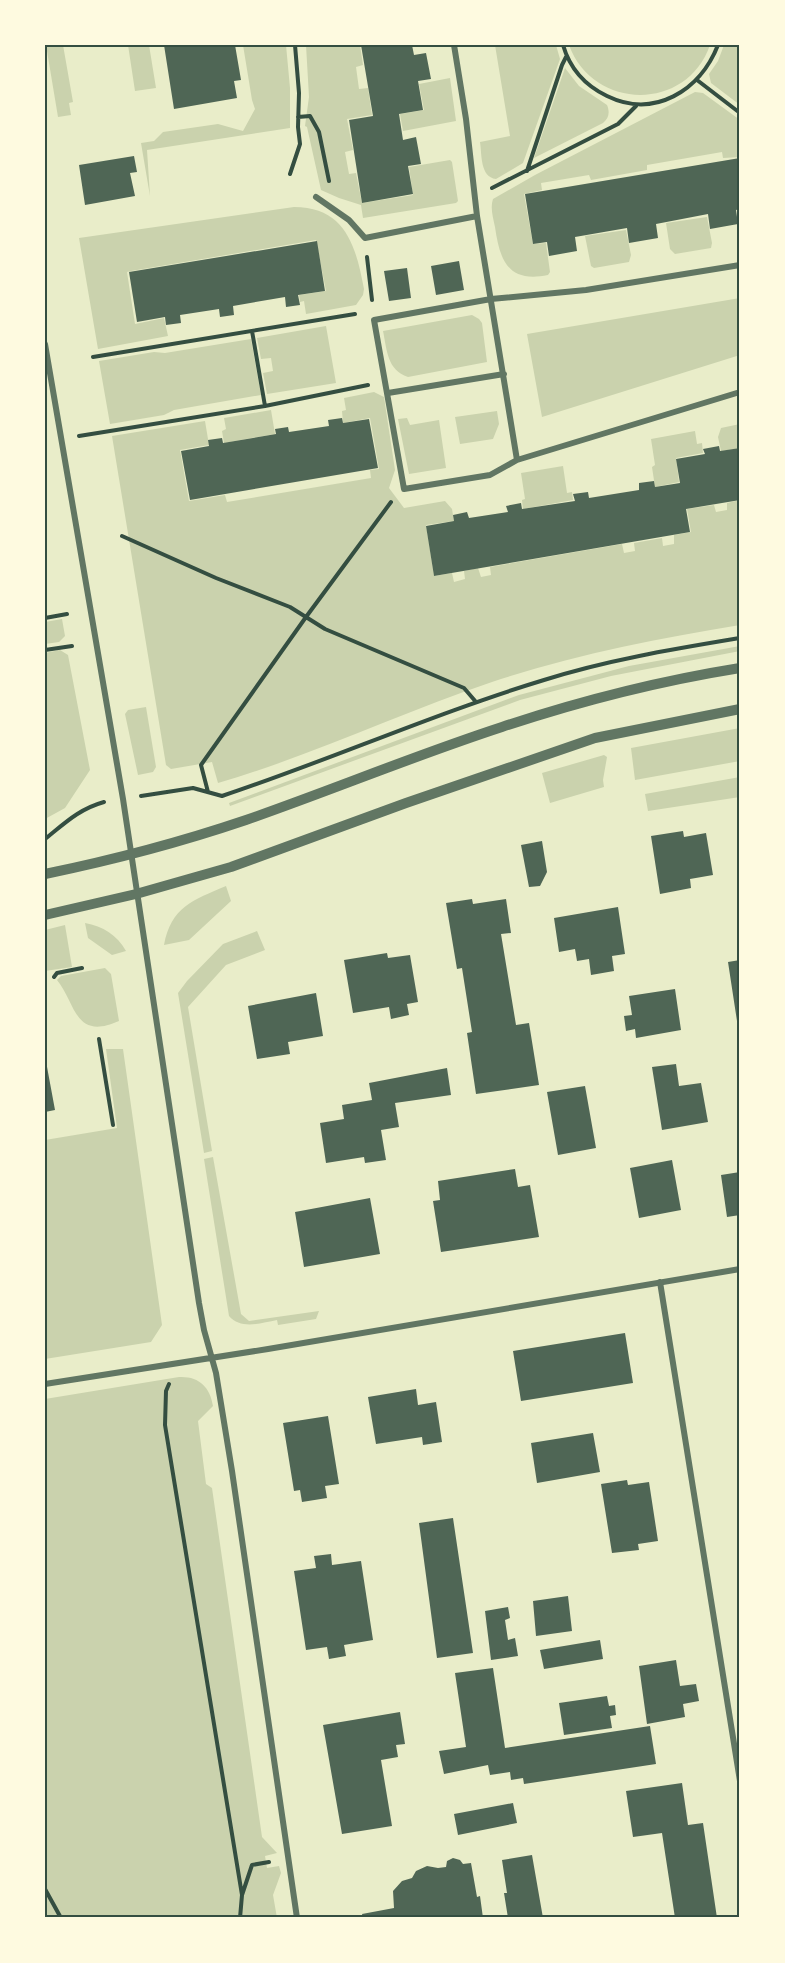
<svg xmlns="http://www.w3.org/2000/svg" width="785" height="1963" font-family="'Open Sans',sans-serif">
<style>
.green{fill:#cad2ad}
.building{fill:#4f6655}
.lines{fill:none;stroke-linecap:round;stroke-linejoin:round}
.path{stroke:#344e41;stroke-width:4}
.minor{stroke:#617663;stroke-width:6}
.tertiary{stroke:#617663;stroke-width:10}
.neatline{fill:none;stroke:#344e41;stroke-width:2}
</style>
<rect width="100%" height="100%" fill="#e9edc9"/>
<path class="green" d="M46 45H63L73 102 69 103 71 115 58 117Z
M128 45H149L156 88 135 91Z
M243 45H286L290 88V128L147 150 150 196 141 143 154 141 163 132 218 124 243 131 255 109 252 100Z
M306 45H360L363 65 356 67 359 89 368 88 372 115 347 119 353 150 345 152 349 174 356 173 362 203 413 195 409 167 450 160 452 162 458 201 456 203 363 218 361 205 339 198 321 190 307 127 305 126 309 97Z
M495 45H556L560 59 523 163 496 179C480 177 482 155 480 142L510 136Z
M569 45H710C687 112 593 111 569 45Z
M724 45H740V105L711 83 709 74 718 61Z
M565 68 579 86 607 105C610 112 609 118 603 123L534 158Z
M450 78 456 121 403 131 400 114 424 110 419 84Z
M695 92 703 93 740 120V157L723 158 722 152 647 165V170L591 180 589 175 541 183 542 190 524 194 533 244 546 243 550 272 548 275C508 283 500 261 495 227 493 217 490 208 493 199L535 175Z
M294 207C346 207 356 247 364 289L363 295 356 305 306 314 304 301 300 302 299 295 326 291 316 240 131 271 127 272 135 324 164 318 168 336 98 349 79 238Z
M707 217 712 243 711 248 675 254 670 249 666 223Z
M626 230 631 255 629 262 594 268 591 266 585 236Z
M740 298V355L542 417 527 334Z
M472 315 479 319 482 323 487 362 408 377C387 370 387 350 383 331Z
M326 326 336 383 267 394 263 373 273 371 271 358 261 359 257 338Z
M251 339 261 395 174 410 164 415 110 424 99 361 154 352 165 353Z
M374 392 384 397 395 470 389 488 404 508 445 501 452 509 454 521 426 525 434 576 452 573 454 582 465 579 464 571 478 568 481 577 491 575 490 567 622 544 624 553 635 551 634 543 662 538 663 546 674 544V535L691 532 687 509 714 505 716 512 727 510V503L740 500V625C656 639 573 655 492 682 400 713 311 756 218 783L212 762 171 769 166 765 112 436 205 421 209 445 180 450 189 501 225 495 227 502 371 478 370 470 379 469 370 418 343 423 342 411 346 410 344 398Z
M271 410 275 434 224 443 222 431 226 429 224 418Z
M497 411 499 424 493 439 460 444 455 417Z
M407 418 410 425 439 420 446 468 409 474 398 419Z
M740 424V448L721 451 718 437 721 428Z
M695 431 697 444 702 443 703 453 676 458 679 482 655 487 652 467 655 465 651 439Z
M563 466 567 493 572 492 573 500 523 509 522 500 525 499 521 473Z
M62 619 65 636 59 642 45 644V622Z
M740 646V651L611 676 520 700 230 806 229 803 519 695 629 666Z
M60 650 68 655 90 770 65 808 45 819V653Z
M146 707 156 767 153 772 138 775 125 714 128 710Z
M740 728V761L635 780 631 748Z
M604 755 607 757 603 780 604 787 550 803 542 773Z
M740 777V797L648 811 645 794Z
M226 886 231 901 189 940 164 945C171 907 193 900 226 886Z
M85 923C103 926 117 935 126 951L112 955 88 938Z
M65 925 72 967 45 971V930Z
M257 931 265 950 226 965 188 1007 212 1151 204 1153 178 993 187 981 223 944Z
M105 968 111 974 119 1021C74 1041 76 1003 57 980L61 976Z
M106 1049H123L162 1325 151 1342 45 1359V1140L117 1128Z
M213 1157 241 1314 249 1321 319 1311 316 1319 278 1325 277 1320C261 1323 241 1330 229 1316L204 1159Z
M179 1377C199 1376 210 1387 213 1406L198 1421 206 1484 212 1488 262 1837 277 1853 265 1856 267 1868 279 1866 281 1873 273 1895 277 1918H45V1399Z"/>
<path class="building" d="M164 45H235L241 80 234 81 237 98 174 109Z
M361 45H412L414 55 426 53 431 79 418 81 423 110 399 114 403 140 416 137 421 164 408 166 413 194 362 203 349 120 373 116Z
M134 156 137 172 130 173 135 196 85 205 79 165Z
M740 158V209L736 210 738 224 710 229 708 214 656 224 658 238 629 243 627 228 575 237 577 251 549 256 547 242 533 244 525 194Z
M317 241 325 291 298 295 300 305 286 307 285 297 233 306 234 315 220 317 219 309 180 315 181 323 166 325 165 317 137 322 129 272Z
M459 261 464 290 436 295 431 266Z
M407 268 411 298 389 301 384 271Z
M342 418 343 423 369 419 378 468 190 500 181 451 209 446 208 440 222 438 223 443 276 434 275 429 288 427 289 432 329 426 328 420Z
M719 446 720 451 740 448V500L686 509 690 532 434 576 426 526 454 521 453 515 467 512 469 518 508 512 506 506 521 503 522 509 575 501 573 494 588 492 589 498 639 490V483L654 481 655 487 680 483 676 459 705 454 703 449Z
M683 831 684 837 706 833 713 875 690 879 691 888 660 894 651 836Z
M542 841 547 872 540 886 529 887 521 845Z
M472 899 473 904 506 899 511 933 501 934 516 1025 529 1023 539 1085 476 1094 467 1033 472 1032 462 968 457 969 446 903Z
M618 907 625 954 612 956 614 971 591 975 589 959 577 961 575 949 559 952 554 918Z
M387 953 388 958 410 955 418 1002 407 1004 409 1015 391 1019 389 1007 353 1013 344 960Z
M740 960V1021H737L728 962Z
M675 989 681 1030 636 1038 635 1029 626 1031 624 1016 632 1015 629 996Z
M316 993 323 1036 288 1042 290 1054 257 1059 248 1006Z
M45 1056 55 1110 45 1112Z
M676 1064 679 1086 701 1083 708 1122 662 1130 652 1067Z
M447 1068 451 1095 395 1103 399 1127 381 1130 386 1160 365 1163 364 1157 326 1163 320 1123 344 1119 342 1105 372 1100 369 1083Z
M585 1086 596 1148 558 1155 547 1092Z
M672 1160 681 1210 639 1218 630 1168Z
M515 1169 518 1187 530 1185 539 1237 441 1252 433 1201 440 1200 438 1181Z
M740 1172V1215L727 1217 721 1175Z
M370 1198 380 1254 304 1267 295 1212Z
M625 1333 633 1383 521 1401 513 1351Z
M416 1389 418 1405 436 1402 442 1442 423 1445 422 1437 376 1444 368 1397Z
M328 1416 339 1484 325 1486 327 1498 302 1502 300 1490 294 1491 283 1423Z
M593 1433 600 1472 537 1483 531 1443Z
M627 1480 628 1485 649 1482 658 1541 638 1544 639 1550 612 1553 601 1484Z
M453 1518 473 1653 437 1658 419 1523Z
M331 1554 332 1565 361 1561 373 1640 344 1645 346 1656 329 1659 327 1647 306 1650 294 1571 316 1568 314 1556Z
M568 1596 572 1631 536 1636 533 1601Z
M508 1607 510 1618 505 1620 508 1640 515 1638 518 1656 491 1660 485 1611Z
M600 1640 603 1659 544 1669 540 1650Z
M676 1660 680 1686 696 1684 699 1701 683 1704 685 1717 647 1724 639 1666Z
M493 1668 505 1748 650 1726 656 1764 524 1784 523 1778 511 1780 510 1772 490 1775 488 1765 444 1774 439 1751 466 1747 455 1673Z
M607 1696 609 1706 615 1705 616 1715 610 1716 612 1728 564 1735 559 1703Z
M400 1712 405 1744 396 1745 398 1757 381 1760 392 1826 342 1834 323 1725Z
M682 1783 688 1825 703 1823 717 1918H675L662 1833 633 1837 626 1791Z
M513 1803 517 1823 458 1835 454 1814Z
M532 1855 543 1918H508L504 1893H507L502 1860Z
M453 1858 460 1860 463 1864 471 1863 477 1897 480 1896 483 1918H363L362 1914 394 1908 393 1891 402 1881 412 1878 416 1871 427 1866 438 1868 446 1867 447 1861Z"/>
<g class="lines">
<path class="path" d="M563 45C570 69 584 85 607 96 654 119 700 91 718 45
M697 80 740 113
M298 117 310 116 319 132 329 181
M527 171 562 65 566 57
M290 174 300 144 298 127 299 93 295 45
M492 188 618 124 636 106
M367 257 372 300
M252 331 265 406
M93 357 355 314
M79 436 265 406 368 385
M122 536 216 578 290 607 325 629 464 688 476 702
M45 618 67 614
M45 650 72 646
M208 792 201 765 306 617 391 502
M141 796 193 788 222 796C330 760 435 713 544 680 607 660 674 649 740 638
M45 839C65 823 79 809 104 802
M54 977 57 973 82 968
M99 1039 113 1125
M169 1384 166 1391 165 1425 242 1895
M45 1889 61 1918
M240 1918 242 1895 252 1865 269 1862"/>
<path class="minor" d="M454 45 466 119 477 216 517 460
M316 197 349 220 365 238 477 216
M740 265 586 290 491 299 374 320 404 489 490 475 517 460 740 392
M45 344 123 799 199 1303 204 1330 216 1373 232 1471 297 1918
M388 393 504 374
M660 1282 740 1781
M45 1384 268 1349 740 1269"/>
<path class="tertiary" d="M45 874C113 860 181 842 246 820 332 790 416 755 502 727 580 701 659 681 740 668
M45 915 136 894 231 867 406 803 595 738 740 709"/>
</g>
<rect width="785" height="1963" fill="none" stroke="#fefae0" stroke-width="93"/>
<rect x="46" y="46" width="692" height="1870" class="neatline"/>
</svg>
